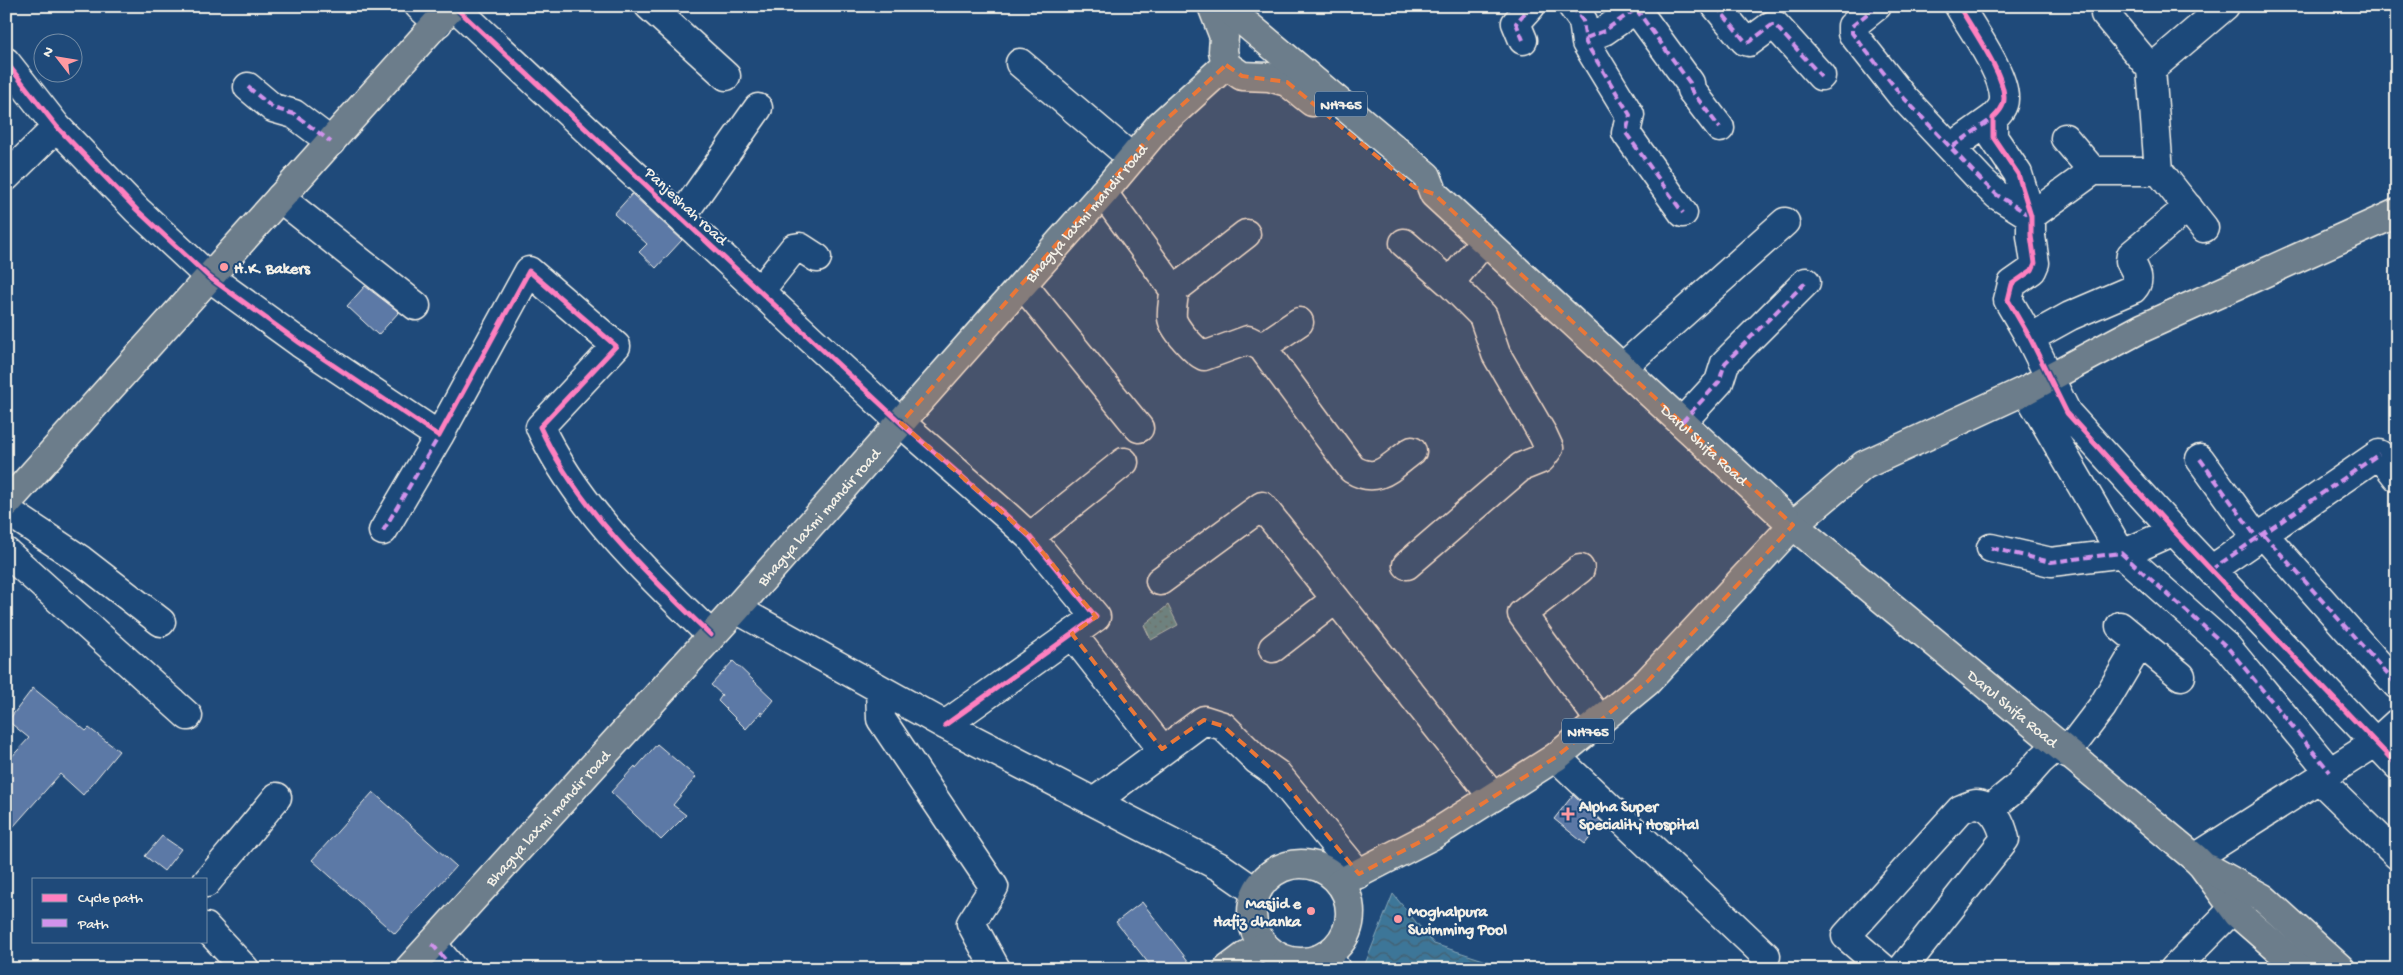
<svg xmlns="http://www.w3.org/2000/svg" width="2403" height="975" font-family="'Gochi Hand',sans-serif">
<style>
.grass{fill:url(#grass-dots);stroke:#a2babc}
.water{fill:url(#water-waves);stroke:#87a7b8}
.building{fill:#5c79a6;stroke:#f4f1e8}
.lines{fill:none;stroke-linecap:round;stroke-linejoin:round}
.minor-casing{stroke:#f4f1e8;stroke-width:31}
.major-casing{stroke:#f4f1e8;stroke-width:31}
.highway-casing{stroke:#f4f1e8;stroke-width:31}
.minor{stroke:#1f4a7a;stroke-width:28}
.major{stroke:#6c7d8b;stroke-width:28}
.highway{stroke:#6c7d8b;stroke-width:28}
.quiet{stroke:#d193ec;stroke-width:4;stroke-dasharray:8 4;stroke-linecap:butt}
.cycleway-casing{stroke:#1f4a7a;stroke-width:8}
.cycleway{stroke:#ff80c0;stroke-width:5}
.marked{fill:#ea7738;fill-opacity:0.2;stroke:#ea7738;stroke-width:4;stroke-dasharray:10 6;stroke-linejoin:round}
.poi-dot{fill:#ff9aa2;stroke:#1f4a7a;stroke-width:2}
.labels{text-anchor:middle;stroke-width:4;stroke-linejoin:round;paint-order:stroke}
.shield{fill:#1f4a7a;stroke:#b4bfc7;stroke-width:1}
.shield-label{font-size:15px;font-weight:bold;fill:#f4f1e8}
.street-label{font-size:16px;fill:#f4f1e8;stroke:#1f4a7a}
.poi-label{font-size:16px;font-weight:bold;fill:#f4f1e8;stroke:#1f4a7a;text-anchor:start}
</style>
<defs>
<pattern id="grass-dots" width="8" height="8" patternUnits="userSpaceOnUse" patternTransform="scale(1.25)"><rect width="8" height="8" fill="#508490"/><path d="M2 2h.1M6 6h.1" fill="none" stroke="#4d6c72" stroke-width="1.8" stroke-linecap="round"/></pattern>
<pattern id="water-waves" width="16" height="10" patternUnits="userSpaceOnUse" patternTransform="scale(1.25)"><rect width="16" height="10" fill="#3e7698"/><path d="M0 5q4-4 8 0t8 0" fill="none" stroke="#445f6f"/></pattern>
</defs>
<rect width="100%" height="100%" fill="#1f4a7a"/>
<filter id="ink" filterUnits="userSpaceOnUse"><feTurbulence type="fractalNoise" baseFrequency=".02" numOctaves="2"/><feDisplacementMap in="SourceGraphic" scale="10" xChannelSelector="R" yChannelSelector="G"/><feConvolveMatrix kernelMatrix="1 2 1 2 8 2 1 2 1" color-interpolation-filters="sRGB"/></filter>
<g filter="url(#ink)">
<path class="grass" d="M1168 605 1178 625 1151 640 1144 625Z"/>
<path class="water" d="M1393 894 1434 944 1493 963 1500 969H1363Z"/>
<path class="building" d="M632 194 682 240 656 268 639 252 647 244 614 214Z
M365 286 399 312 378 335 347 306Z
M733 661 774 700 762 715 761 712 746 729 718 701 722 695 711 685Z
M33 688 86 731 89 728 119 751 83 795 60 774 6 835V763L29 738 8 721Z
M657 744 696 777 673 805 686 815 661 840 611 792 635 766 636 768Z
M373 792 456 866 395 934 312 860Z
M1573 795 1602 822 1585 844 1554 819Z
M162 836 181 849 164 871 145 856Z
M1142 902 1189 962 1180 969H1153L1116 922Z"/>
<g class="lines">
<g class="minor-casing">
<path id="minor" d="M419 6 438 23
M454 6 901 423 1007 516 1030 537 1096 617 945 725
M649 6 726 76
M1572 6 1583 21 1586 43 1630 115 1626 133 1683 213
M1716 6 1745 41 1749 42 1772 25H1775L1821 76
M1877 6 1852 26V33L1902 96 1982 181 1997 195 2031 216 2093 171H2159L2204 228
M1959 6C1972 29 2005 74 2004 99 2004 107 1998 113 1993 118V137L2018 174 2031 216V236L2035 263 2032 270 2012 284 2008 300 2030 338 2067 413 2174 531 2397 765
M1636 9 1690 83 1691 90 1720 128
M2105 14 2151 69
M1586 38 1604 31 1640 6
M1523 40 1516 23 1531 6
M6 62 57 127 137 210 209 277 300 343 439 436 529 271 616 346 540 427C576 506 649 576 711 635
M1020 63 1132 158
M248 87 273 108 294 114 331 142
M2065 138 2093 171
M1952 147 1993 118
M2159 171 2151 69 2225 6
M6 177 57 127
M1103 193 1174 290 1246 234
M280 198 416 306
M681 217 758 108
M1404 243 1450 283
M1023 285 1139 428
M1174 290C1174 299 1171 309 1172 318 1173 328 1195 352 1204 356L1248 340 1262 347 1299 322
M760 291 794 248 800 247 817 258
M2030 338 2070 316 2133 289C2142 280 2135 270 2130 261L2131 255 2188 207
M1262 347 1352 469C1378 485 1390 467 1412 451
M1623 367 1785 222
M2026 390 2121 553 2228 648 2330 772
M1682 422 1719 382 1725 363 1806 282
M2200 459 2257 538
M6 510 81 560 161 622
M383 531 439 436
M2263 534 2397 685
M1030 537 1124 462
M1991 548 2051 562 2125 553 2174 531
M6 552 188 716
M1407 565 1521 467 1541 459 1549 448 1543 435 1496 354 1483 316 1450 283 1484 241
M1580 569 1522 614 1600 721
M2211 570 2379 454 2397 477
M1160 581 1262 506 1493 797
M736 609 945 725 1220 867 1256 892
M2120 626 2181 676
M1072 634 1162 749
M1273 648 1336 599
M880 689 881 719 994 887 971 923 996 969
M2066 754 2102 707 2140 643
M1556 757 1766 956
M2319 779 2397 855
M1094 802 1204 720 1223 726 1257 760 1277 774 1359 874
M1990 809 2017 787 2040 761 2059 744
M2195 858 2375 743 2397 723
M206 883 277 797
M206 927 245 969
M432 944 453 969
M1328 954 1336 969
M1884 969 1846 936 1961 809C1965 808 1972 804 1976 804 1994 805 2002 825 2005 839L1902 969
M2174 969 2234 908"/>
</g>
<g class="major-casing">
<g id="major">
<circle cx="1301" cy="913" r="49"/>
<path d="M1340 883 1433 835 1556 757 1647 682 1793 525 1864 465 2026 390 2142 328 2397 213"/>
<path id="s1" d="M409 969 736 609 1103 193 1160 125 1226 65"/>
<path d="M1228 969 1248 954 1264 946"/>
</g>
</g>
<g class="highway-casing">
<g id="highway">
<path d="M1212 6 1224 37 1223 51 1226 65 1242 76 1269 77 1287 82 1312 102"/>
<path id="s2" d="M1225 6 1427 176 1434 194 1793 525 2195 858 2202 865 2238 914 2301 969"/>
<path d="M6 504 452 6"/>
<path d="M2210 869 2263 898 2341 969"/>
</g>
</g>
<use href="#minor" class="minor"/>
<use href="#major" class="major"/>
<use href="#highway" class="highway"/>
<path class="quiet" d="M1572 6 1583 21 1586 43 1630 115 1626 133 1683 213
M1716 6 1745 41 1749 42 1772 25H1775L1821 76
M1877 6 1852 26V33L1902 96 1982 181 1997 195 2031 216
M1636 9 1690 83 1691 90 1720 128
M1586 38 1604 31 1640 6
M1523 40 1516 23 1531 6
M248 87 273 108 294 114 331 142
M1952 147 1993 118
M1682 422 1719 382 1725 363 1806 282
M2200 459 2257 538
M383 531 439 436
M2263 534 2397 685
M1991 548 2051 562 2121 553 2228 648 2330 772
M2211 570 2379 454
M432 944 453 969"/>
<g class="cycleway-casing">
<path id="cycleway" d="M454 6 901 423 1007 516 1030 537 1096 617 945 725
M1959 6C1972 29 2005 74 2004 99 2004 107 1998 113 1993 118V137L2018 174 2031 216V236L2035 263 2032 270 2012 284 2008 300 2030 338 2067 413 2174 531 2397 765
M6 62 57 127 137 210 209 277 300 343 439 436 529 271 616 346 540 427C576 506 649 576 711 635"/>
</g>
<use href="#cycleway" class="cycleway"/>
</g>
</g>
<path class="marked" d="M1226 65 1242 76 1287 82 1414 187 1434 194 1793 525 1647 682 1556 757 1433 835 1359 874 1277 774 1223 726 1204 720 1162 749 1072 634 1096 617 1030 537 901 423 1160 125Z"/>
<g class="poi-dot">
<circle cx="224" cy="267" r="5"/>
<path d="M1565.5 806.5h5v5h5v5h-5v5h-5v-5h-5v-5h5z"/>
<circle cx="1311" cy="911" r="5"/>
<circle cx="1398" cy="919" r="5"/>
</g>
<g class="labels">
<g class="shield">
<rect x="1315" y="91.5" width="52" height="25" rx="4"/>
<rect x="1562" y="718.5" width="52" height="25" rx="4"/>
</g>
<g class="shield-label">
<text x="1341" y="109">NH765</text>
<text x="1588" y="736">NH765</text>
</g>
<g class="street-label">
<text transform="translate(687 205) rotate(43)" y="6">Panjeshah road</text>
<text dy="6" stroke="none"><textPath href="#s1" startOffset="1015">Bhagya laxmi mandir road</textPath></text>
<text dy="6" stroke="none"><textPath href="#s2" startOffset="652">Darul Shifa Road</textPath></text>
<text dy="6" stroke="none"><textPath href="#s1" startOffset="610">Bhagya laxmi mandir road</textPath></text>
<text dy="6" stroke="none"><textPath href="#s2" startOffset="1058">Darul Shifa Road</textPath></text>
<text dy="6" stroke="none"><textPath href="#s1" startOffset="205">Bhagya laxmi mandir road</textPath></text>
</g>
<g class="poi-label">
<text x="234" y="273">H.K. Bakers</text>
<text x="1579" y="811">Alpha Super<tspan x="1579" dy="18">Speciality Hospital</tspan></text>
<text x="1301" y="908" text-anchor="end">Masjid e<tspan x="1301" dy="18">Hafiz dhanka</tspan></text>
<text x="1408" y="916">Moghalpura<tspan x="1408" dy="18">Swimming Pool</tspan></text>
</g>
</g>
<rect width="2403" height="975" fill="none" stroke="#1f4a7a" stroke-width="25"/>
<rect x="12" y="12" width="2378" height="950" fill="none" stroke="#f4f1e8" stroke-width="2" filter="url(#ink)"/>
<rect x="32" y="878" width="175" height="65" fill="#1f4a7a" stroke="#748da6"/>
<rect x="42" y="894" width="25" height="8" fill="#ff80c0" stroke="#748da6"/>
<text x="78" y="902" font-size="15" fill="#f4f1e8">Cycle path</text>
<rect x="42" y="919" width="25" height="8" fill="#d193ec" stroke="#748da6"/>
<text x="78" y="928" font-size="15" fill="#f4f1e8">Path</text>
<g transform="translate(58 58) rotate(301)"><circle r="24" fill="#1f4a7a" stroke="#748da6"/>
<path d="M0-4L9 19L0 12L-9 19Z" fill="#ff9aa2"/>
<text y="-8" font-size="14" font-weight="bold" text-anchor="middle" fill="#f4f1e8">N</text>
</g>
</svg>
